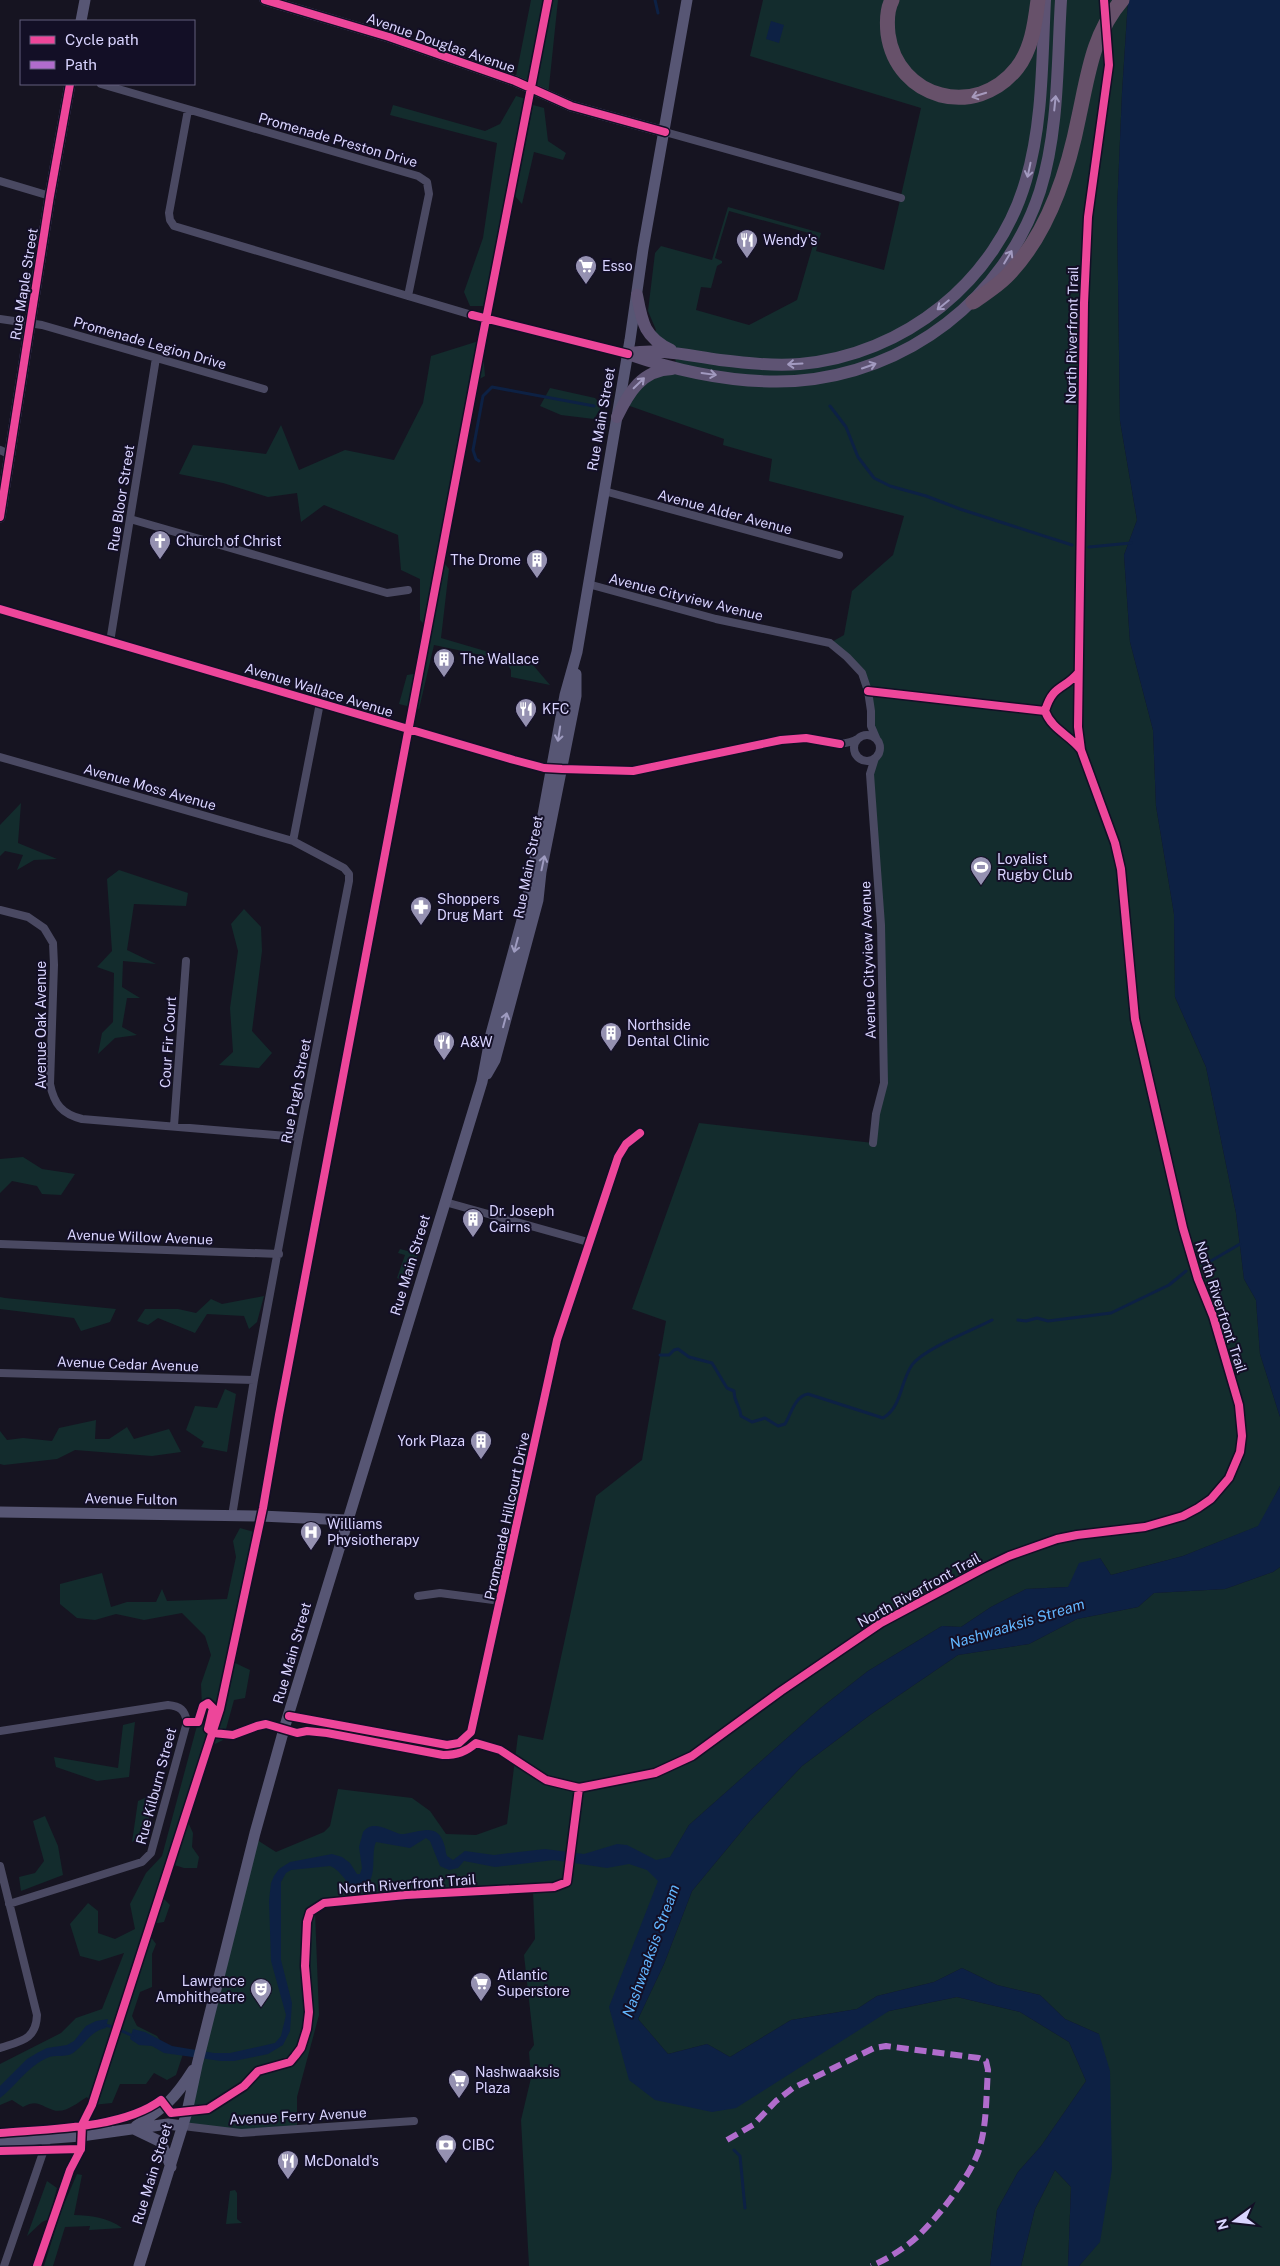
<svg xmlns="http://www.w3.org/2000/svg" width="1280" height="2266" font-family="'Public Sans',sans-serif">
<style>
.green{fill:#132c2d;fill-rule:evenodd}
.water{fill:#0d2144}
.lines{fill:none;stroke-linecap:round;stroke-linejoin:round}
.stream{stroke:#0d2144;stroke-width:3}
.street{stroke:#4a4962;stroke-width:8}
.secondary{stroke:#575674;stroke-width:11}
.primary{stroke:#5e5373;stroke-width:12}
.highway{stroke:#67516a;stroke-width:15}
.quiet{stroke:#b06ccc;stroke-width:6;stroke-dasharray:12 6;stroke-linecap:butt}
.cycleway-casing{stroke:#130f26;stroke-width:11}
.cycleway{stroke:#ed469a;stroke-width:8}
.oneway{stroke:#a699bc}
.oneway2{stroke:#a29ac0}
.oneway3{stroke:#9e9bc0}
.labels{text-anchor:middle;stroke-width:4;stroke-linejoin:round;paint-order:stroke}
.street-label{font-size:14px;fill:#d9d4ff;stroke:#130f26}
.poi-label{font-size:14px;fill:#d9d4ff;stroke:#130f26;text-anchor:start}
.water-label{font-size:15px;font-style:italic;fill:#62b6ff;stroke:#130f26}
</style>
<rect width="100%" height="100%" fill="#161421"/>
<path class="green" d="M531 0H558L548 96 515 81Z
M763 0H1128L1122 93 1117 211 1120 421 1137 520 1124 555 1130 642 1153 730 1156 806 1174 914 1175 997 1206 1067 1236 1213 1244 1279 1256 1300 1260 1354 1280 1417V1486L1259 1526 1183 1556 1111 1575 1100 1558 1068 1587 1026 1589 991 1607 961 1627 942 1626 868 1671 822 1707 689 1825 664 1868 610 2011 677 2095 889 2011 957 1997 1020 2012 1069 2042 1086 2081 1041 2146 1018 2172 997 2210 990 2266H529L521 2120 531 2078 529 2052 534 2045 524 1955 535 1939 533 1891 325 1905 315 1912 319 2015 297 2097V2129L241 2133 183 2126 254 1838 276 1852 324 1832 330 1826 338 1789 412 1798 430 1811 446 1834 476 1835 507 1824 518 1735 543 1740 596 1496 642 1460 666 1321 632 1309 699 1123 873 1143 884 1083 881 925 870 774 879 747 873 733 862 673 830 643 844 635 852 591 893 555 904 516 769 481 772 459 723 445 724 439 624 404 634 388 676 369 675 352 650 337 656 330 648 311 655 253 661 246 712 260 728 207 821 233 816 251 884 270 921 108 750 56ZM729 211 816 235 797 300 749 325 696 310 701 287 711 288 717 266 722 263V261L715 258Z
M516 96 526 99 484 306H470L464 292 483 238 497 143 390 115 393 105 485 131 500 124Z
M533 105 544 108 548 141 566 153 563 160 534 152 522 204 515 196Z
M482 340 485 376 474 382 441 559 449 569 441 638 533 665 550 685 511 677V670L505 660 434 645 419 709 399 704 407 675 420 673 428 628 420 620V579L401 570 398 535 324 505 301 522 297 493 268 497 223 483 179 474 193 445 266 454 281 425 299 470 345 450 394 460 423 403 431 356Z
M550 388 595 398 602 406 594 419 561 415 540 406Z
M21 803 18 843 57 859 34 860 17 870 23 855 5 851 0 856V825Z
M119 870 188 893 186 906 134 904 127 950 156 964 123 961 122 987 140 998H127L122 1027 137 1035 115 1038 98 1054 102 1033 113 1022 114 973 97 967 112 951 107 879Z
M244 909 261 927 262 951 252 1031 272 1053 259 1068 219 1065 233 1052 230 1008 238 951 231 924Z
M23 1157 42 1169 75 1174 61 1195 42 1194 37 1186 12 1181 0 1193V1159Z
M400 1249 418 1254 409 1282 397 1278 405 1255 398 1253Z
M264 1296 257 1322 249 1329 244 1316 207 1314 195 1333 158 1318 148 1325 137 1321 145 1309H178L196 1313 211 1299 222 1304Z
M0 1297 5 1298 116 1309 110 1322 81 1331 74 1318 0 1309Z
M225 1389 236 1394 227 1452 201 1447 204 1442 186 1430 195 1406 217 1408Z
M96 1420 95 1439H109L127 1427 134 1439 169 1429 181 1452 152 1456 75 1450 57 1459 4 1465 0 1464V1431L7 1440 23 1438 52 1441 59 1428Z
M240 1528 254 1532 231 1661 250 1670 245 1698 234 1700 223 1740 209 1747 186 1818 193 1833 192 1847 199 1857 197 1868H184L171 1864 161 1896 170 1905 164 1922 151 1924 148 1933 156 1944 152 1954V1987L140 1992 132 2016 137 2026 157 2036 166 2049 184 2051 176 2075 167 2080 154 2073 146 2084H120L112 2103 92 2105 87 2097C77 2103 65 2114 53 2110 40 2106 38 2099 23 2107L12 2100 0 2105V2064L61 2033 76 2018 102 2009 124 1953 99 1961 80 1956 70 1924 88 1903 98 1911V1933L115 1939 135 1929 130 1904 146 1873 162 1856 202 1707 201 1684 211 1655 205 1636 182 1613 144 1620 116 1614 95 1620 77 1618 60 1604V1584L102 1573 111 1607 127 1602H156L162 1589 167 1601 227 1599 236 1557 233 1541Z
M1280 1567V2266H1079L1100 2241 1099 2034 1065 2019 1040 1995 997 1985 962 1968 934 1982 877 1996 857 2009 791 2020 730 2057 707 2044 668 2054 638 2019 664 1964 692 1891 750 1821 802 1766 870 1715 958 1655 1029 1644 1077 1619 1138 1607 1154 1593 1225 1589 1273 1572Z
M135 1722 129 1777 97 1781 56 1767 54 1757 118 1768 123 1725Z
M154 1794 146 1832 132 1842 138 1801Z
M45 1816 58 1846 63 1875 21 1891 19 1877 35 1873 44 1861 33 1821Z
M1055 2170 1071 2187 1068 2266H1021L1035 2209Z
M77 2174 82 2175 74 2215C90 2215 109 2218 122 2228L89 2230 90 2226 65 2227 53 2266H44L61 2211Z
M47 2181 57 2188 49 2219 42 2222 27 2236Z
M235 2190 237 2193V2219L242 2223 226 2224 230 2191Z"/>
<path class="water" d="M1128 0H1280V1417L1260 1354 1256 1300 1244 1279 1236 1213 1206 1067 1175 997 1174 914 1156 806 1153 730 1130 642 1124 555 1137 520 1120 421 1117 210 1122 93Z
M771 21 784 25 779 43 766 39Z
M1280 1486V1567L1273 1572 1225 1589 1154 1593 1138 1607 1077 1619 1029 1644 958 1655 870 1715 802 1766 750 1821 692 1891 664 1964 638 2019 668 2054 707 2044 730 2057 791 2020 857 2009 877 1996 934 1982 962 1968 997 1985 1040 1995 1065 2019 1099 2034 1110 2071 1112 2169 1100 2242 1079 2266H1068L1071 2187 1055 2170 1035 2209 1021 2266H990L997 2210 1018 2172 1041 2146 1086 2081 1069 2042 1020 2012 957 1997 889 2011 736 2108 712 2112 655 2100 629 2080 609 2007 658 1881 647 1870 629 1864 607 1868 554 1860 495 1867 464 1861 458 1868 449 1870 440 1866 430 1841 426 1838 410 1848 376 1842C370 1855 379 1879 363 1887 345 1889 344 1871 330 1866L291 1870 286 1873 281 1882V1960L292 2003 290 2031 283 2045 268 2054 234 2061H221L164 2053 152 2046 139 2045 130 2039 133 2029 145 2032 172 2046 214 2053H230L275 2043 281 2036 286 2015 271 1961 269 1901 271 1883 274 1876 279 1869 290 1862 332 1854 342 1857 350 1863 357 1874H360L362 1868 359 1847 363 1832C373 1819 389 1831 400 1834 417 1834 437 1820 444 1844 446 1848 445 1852 447 1856L453 1860 465 1851 494 1855 545 1849 584 1854 617 1844 627 1845 656 1860 670 1857 689 1825 822 1707 868 1671 942 1626 961 1627 991 1607 1026 1589 1068 1587 1079 1563 1100 1558 1111 1575 1183 1556 1258 1526Z
M108 2019 106 2028C90 2031 85 2045 73 2053 66 2058 55 2054 47 2058 28 2066 16 2086 0 2098V2086L27 2059 37 2053 47 2048 67 2045 74 2041 86 2026 96 2021Z"/>
<g class="lines">
<path class="stream" d="M655 0 658 13
M830 406 846 427 858 457 874 478 890 486 926 496 960 509 1072 545
M479 461 476 459 473 450 483 396 492 387 594 406
M1089 547 1131 543
M1204 1265 1240 1244
M1018 1320 1026 1321 1037 1318 1048 1321 1111 1313 1169 1285 1186 1271
M660 1355H669L674 1350 678 1349 689 1357 712 1363 727 1388 734 1391C734 1403 740 1405 741 1416L752 1422 765 1418 778 1426 785 1424C791 1414 795 1396 808 1394L883 1418C902 1407 900 1382 912 1365 923 1349 973 1330 992 1320
M105 2025 113 2027
M122 2031 133 2036
M734 2150 740 2156 745 2208"/>
<path class="street" d="M101 84 418 176 427 182 429 194 408 296 174 226 170 220 169 213 188 110
M665 132 901 198
M0 181 50 196
M408 296 472 315
M0 319 42 325 264 389
M520 328 628 354
M0 450 11 455
M604 491 839 555
M130 519 387 593 408 590
M588 584 716 619 830 643 847 657 862 673 868 691 871 711V726L877 740
M0 609 514 760 544 768 562 769 633 771 781 740C789 739 797 738 805 738 823 740 842 749 859 738
M110 642 156 358
M868 691 1045 711
M854 748a13 13 0 1 1 26 0a13 13 0 1 1-26 0Z
M0 757 293 841
M0 910 28 917 44 928 53 943 54 965 50 1084C54 1104 62 1114 82 1119L299 1137
M174 1126 186 961
M873 1143 876 1114 884 1083 881 925 870 774 875 758
M445 1202 588 1242
M0 1244 279 1254
M0 1373 254 1380
M232 1516 254 1380 299 1137 349 881V874L344 868 293 841 320 703
M418 1596 440 1593 501 1601
M289 1716 447 1745 459 1743 471 1732 557 1340 618 1157 626 1144 640 1133
M0 1731 168 1705C180 1706 185 1710 187 1722L151 1853 142 1862 9 1904
M0 1866 37 2015C36 2040 21 2041 0 2048
M183 2126 241 2133 414 2121
M4 2266 48 2138"/>
<path class="secondary" d="M265 0 389 37 515 81 571 106 665 132
M81 21 85 0
M0 517 50 196 70 84
M487 1074 495 1060 538 900 541 872 576 696V674
M0 1512 261 1516 347 1520
M136 2126C165 2107 174 2100 193 2070
M134 2129 161 2142 171 2167
M0 2142 81 2136 168 2124 183 2126
M139 2266 187 2112 197 2065 255 1833 284 1729 482 1082 491 1034 527 902 565 695 577 652 630 340 643 249 687 0"/>
<path class="primary" d="M637 295C642 322 644 337 671 350
M630 353C661 348 690 356 720 360 746 363 773 366 800 364 904 355 997 281 1026 180 1043 123 1042 59 1045 0
M628 354C680 372 739 384 795 381 907 373 1005 299 1040 191 1059 130 1057 63 1061 0
M617 417C629 392 642 370 672 369"/>
<path class="highway" d="M892 0C887 9 887 24 888 34 897 99 976 120 1017 68 1032 49 1035 23 1038 0
M973 302C984 294 996 287 1006 277 1047 236 1068 172 1079 116 1088 75 1093 33 1122 0"/>
<path class="quiet" d="M727 2140 753 2125 776 2101 793 2088 874 2048 886 2046 979 2058 986 2061 988 2070C986 2096 987 2125 979 2150 971 2175 941 2213 922 2232 910 2245 888 2259 871 2266"/>
<g class="cycleway-casing">
<path id="cycleway" d="M265 0 389 37 515 81 571 106 665 132
M472 315 628 354
M0 517 50 196 70 84
M0 609 514 760 544 768 562 769 633 771 781 740 806 738 840 744
M1078 673C1064 690 1053 684 1045 711 1052 730 1070 735 1081 750
M868 691 1045 711
M289 1716 447 1745 459 1743 471 1732 557 1340 618 1157 626 1144 640 1133
M187 1722H198L203 1706 208 1703 213 1708 208 1729 213 1733 233 1735 257 1726 266 1724 297 1733 307 1731 327 1733 443 1755C457 1755 466 1752 476 1743L500 1750 546 1780 579 1788 655 1773 692 1756 781 1691 881 1623 984 1568 1009 1556 1057 1539 1077 1535 1145 1527 1183 1516 1198 1508 1211 1499 1229 1478 1240 1452 1242 1436 1239 1405 1213 1316 1198 1279 1183 1228 1135 1019 1121 869 1115 843 1081 750 1078 727 1084 303 1088 217 1109 65 1104 0
M0 2133C46 2129 123 2129 161 2100L171 2113 208 2109 244 2086 258 2071 290 2062 295 2056 301 2048 307 2029 309 2012 305 1966 307 1922 310 1912 324 1903 406 1895 554 1887 567 1882 579 1788
M0 2151 81 2149
M37 2266 70 2170 81 2149 82 2125 92 2105 220 1709 263 1508 279 1415 482 340 548 0"/>
</g>
<use href="#cycleway" class="cycleway"/>
</g>
<defs><path id="oneway-shaft" d="M-6 0H5M1.5-3L5.5 0L1.5 3" fill="none" stroke-width="1.6" stroke-linecap="round" stroke-linejoin="round" transform="scale(1.25)"/></defs>
<use class="oneway" href="#oneway-shaft" transform="translate(979 95) rotate(163)"/>
<g class="oneway2">
<use href="#oneway-shaft" transform="translate(1055 103) rotate(-84)"/>
<use href="#oneway-shaft" transform="translate(1029 170) rotate(102)"/>
<use href="#oneway-shaft" transform="translate(1008 257) rotate(-59)"/>
<use href="#oneway-shaft" transform="translate(943 305) rotate(141)"/>
<use href="#oneway-shaft" transform="translate(795 364) rotate(177)"/>
<use href="#oneway-shaft" transform="translate(869 366) rotate(-19)"/>
<use href="#oneway-shaft" transform="translate(709 374) rotate(8)"/>
<use href="#oneway-shaft" transform="translate(639 383) rotate(-44)"/>
</g>
<g class="oneway3">
<use href="#oneway-shaft" transform="translate(559 734) rotate(99)"/>
<use href="#oneway-shaft" transform="translate(543 863) rotate(-78)"/>
<use href="#oneway-shaft" transform="translate(516 945) rotate(105)"/>
<use href="#oneway-shaft" transform="translate(505 1020) rotate(-75)"/>
</g>
<defs>
<g id="restaurant-pin" transform="scale(1.125)"><path d="M0 17L-7.5 6A9.5 9.5 0 1 1 7.5 6Z" fill="#9591b1" stroke="#130f26"/><path d="M-5-6h1v4h1v-4h1v4h1v-4h1v5L-1.5 .5V6h-2V.5L-5-1ZM5-6V6H3V1.5H1.5Q1.5-4 5-6Z" fill="#fff"/></g>
<g id="supermarket-pin" transform="scale(1.125)"><path d="M0 17L-7.5 6A9.5 9.5 0 1 1 7.5 6Z" fill="#9591b1" stroke="#130f26"/><path d="M-6-5.5h2.5l.6 2H6L4.5 2H-2.5L-4.4-4H-6ZM-1.5 3.2a1.3 1.3 0 1 0 .1 0ZM3 3.2a1.3 1.3 0 1 0 .1 0Z" fill="#fff"/></g>
<g id="church-pin" transform="scale(1.125)"><path d="M0 17L-7.5 6A9.5 9.5 0 1 1 7.5 6Z" fill="#9591b1" stroke="#130f26"/><path d="M-1.2-6h2.4v3.5h3.3v2.4h-3.3V6h-2.4V-.1h-3.3v-2.4h3.3Z" fill="#fff"/></g>
<g id="building-pin" transform="scale(1.125)"><path d="M0 17L-7.5 6A9.5 9.5 0 1 1 7.5 6Z" fill="#9591b1" stroke="#130f26"/><path d="M-4-6H4V6H1V3H-1V6H-4ZM-2.5-4.3h1.7v1.8h-1.7ZM.8-4.3h1.7v1.8H.8ZM-2.5-1h1.7V.8h-1.7ZM.8-1h1.7V.8H.8Z" fill="#fff"/></g>
<g id="stadium-pin" transform="scale(1.125)"><path d="M0 17L-7.5 6A9.5 9.5 0 1 1 7.5 6Z" fill="#9591b1" stroke="#130f26"/><path d="M0-5a6.5 5 0 1 0 0 10a6.5 5 0 1 0 0-10ZM-3.5-1.8h7v3.6h-7Z" fill="#fff"/></g>
<g id="pharmacy-pin" transform="scale(1.125)"><path d="M0 17L-7.5 6A9.5 9.5 0 1 1 7.5 6Z" fill="#9591b1" stroke="#130f26"/><path d="M-2-6h4v4h4v4h-4v4h-4v-4h-4v-4h4Z" fill="#fff"/></g>
<g id="hospital-pin" transform="scale(1.125)"><path d="M0 17L-7.5 6A9.5 9.5 0 1 1 7.5 6Z" fill="#9591b1" stroke="#130f26"/><path d="M-5-5h3v3.5h4V-5h3V5h-3V1.5h-4V5h-3Z" fill="#fff"/></g>
<g id="theatre-pin" transform="scale(1.125)"><path d="M0 17L-7.5 6A9.5 9.5 0 1 1 7.5 6Z" fill="#9591b1" stroke="#130f26"/><path d="M-5-5.5Q0-4 5-5.5V0Q5 5 0 6Q-5 5-5 0ZM-3.3-2.5H-1v1.5H-3.3ZM1-2.5H3.3v1.5H1ZM-2.8 1Q0 5.5 2.8 1Z" fill="#fff"/></g>
<g id="bank-pin" transform="scale(1.125)"><path d="M0 17L-7.5 6A9.5 9.5 0 1 1 7.5 6Z" fill="#9591b1" stroke="#130f26"/><path d="M-6-4H6V4H-6ZM0-2.3a2.3 2.3 0 1 0 0 4.6a2.3 2.3 0 1 0 0-4.6Z" fill="#fff"/></g>
</defs>
<g fill-rule="evenodd">
<use href="#restaurant-pin" x="747" y="240"/>
<use href="#supermarket-pin" x="586" y="266"/>
<use href="#church-pin" x="160" y="541"/>
<use href="#building-pin" x="537" y="560"/>
<use href="#building-pin" x="444" y="659"/>
<use href="#restaurant-pin" x="526" y="709"/>
<use href="#stadium-pin" x="981" y="867"/>
<use href="#pharmacy-pin" x="421" y="907"/>
<use href="#building-pin" x="611" y="1033"/>
<use href="#restaurant-pin" x="444" y="1042"/>
<use href="#building-pin" x="473" y="1219"/>
<use href="#building-pin" x="481" y="1441"/>
<use href="#hospital-pin" x="311" y="1532"/>
<use href="#supermarket-pin" x="481" y="1983"/>
<use href="#theatre-pin" x="261" y="1989"/>
<use href="#supermarket-pin" x="459" y="2080"/>
<use href="#bank-pin" x="446" y="2145"/>
<use href="#restaurant-pin" x="288" y="2161"/>
</g>
<g class="labels">
<g class="street-label">
<text transform="translate(441 43) rotate(19)" y="5">Avenue Douglas Avenue</text>
<text transform="translate(338 140) rotate(16)" y="5">Promenade Preston Drive</text>
<text transform="translate(24 284) rotate(-81)" y="5">Rue Maple Street</text>
<text transform="translate(1072 335) rotate(-89)" y="5">North Riverfront Trail</text>
<text transform="translate(150 343) rotate(16)" y="5">Promenade Legion Drive</text>
<text transform="translate(601 419) rotate(-80)" y="5">Rue Main Street</text>
<text transform="translate(121 498) rotate(-81)" y="5">Rue Bloor Street</text>
<text transform="translate(725 512) rotate(15)" y="5">Avenue Alder Avenue</text>
<text transform="translate(686 597) rotate(14)" y="5">Avenue Cityview Avenue</text>
<text transform="translate(319 690) rotate(17)" y="5">Avenue Wallace Avenue</text>
<text transform="translate(150 787) rotate(16)" y="5">Avenue Moss Avenue</text>
<text transform="translate(528 867) rotate(-79)" y="5">Rue Main Street</text>
<text transform="translate(868 960) rotate(-92)" y="5">Avenue Cityview Avenue</text>
<text transform="translate(41 1025) rotate(-90)" y="5">Avenue Oak Avenue</text>
<text transform="translate(168 1042) rotate(-86)" y="5">Cour Fir Court</text>
<text transform="translate(296 1091) rotate(-79)" y="5">Rue Pugh Street</text>
<text transform="translate(140 1237) rotate(2)" y="5">Avenue Willow Avenue</text>
<text transform="translate(410 1265) rotate(-73)" y="5">Rue Main Street</text>
<text transform="translate(1221 1307) rotate(72)" y="5">North Riverfront Trail</text>
<text transform="translate(128 1364) rotate(2)" y="5">Avenue Cedar Avenue</text>
<text transform="translate(131 1499) rotate(1)" y="5">Avenue Fulton</text>
<text transform="translate(507 1516) rotate(-78)" y="5">Promenade Hillcourt Drive</text>
<text transform="translate(919 1590) rotate(-29)" y="5">North Riverfront Trail</text>
<text transform="translate(292 1653) rotate(-74)" y="5">Rue Main Street</text>
<text transform="translate(156 1786) rotate(-75)" y="5">Rue Kilburn Street</text>
<text transform="translate(407 1884) rotate(-4)" y="5">North Riverfront Trail</text>
<text transform="translate(298 2116) rotate(-3)" y="5">Avenue Ferry Avenue</text>
<text transform="translate(152 2174) rotate(-73)" y="5">Rue Main Street</text>
</g>
<g class="poi-label">
<text x="763" y="245">Wendy's</text>
<text x="602" y="271">Esso</text>
<text x="176" y="546">Church of Christ</text>
<text x="521" y="565" text-anchor="end">The Drome</text>
<text x="460" y="664">The Wallace</text>
<text x="542" y="714">KFC</text>
<text x="997" y="864">Loyalist<tspan x="997" dy="16">Rugby Club</tspan></text>
<text x="437" y="904">Shoppers<tspan x="437" dy="16">Drug Mart</tspan></text>
<text x="627" y="1030">Northside<tspan x="627" dy="16">Dental Clinic</tspan></text>
<text x="460" y="1047">A&amp;W</text>
<text x="489" y="1216">Dr. Joseph<tspan x="489" dy="16">Cairns</tspan></text>
<text x="465" y="1446" text-anchor="end">York Plaza</text>
<text x="327" y="1529">Williams<tspan x="327" dy="16">Physiotherapy</tspan></text>
<text x="497" y="1980">Atlantic<tspan x="497" dy="16">Superstore</tspan></text>
<text x="245" y="1986" text-anchor="end">Lawrence<tspan x="245" dy="16">Amphitheatre</tspan></text>
<text x="475" y="2077">Nashwaaksis<tspan x="475" dy="16">Plaza</tspan></text>
<text x="462" y="2150">CIBC</text>
<text x="304" y="2166">McDonald's</text>
</g>
<g class="water-label">
<text transform="translate(1017 1624) rotate(-17)" y="5">Nashwaaksis Stream</text>
<text transform="translate(651 1951) rotate(-70)" y="5">Nashwaaksis Stream</text>
</g>
</g>
<rect x="20" y="20" width="175" height="65" fill="#130f26" stroke="#625e7d"/>
<rect x="30" y="36" width="25" height="8" fill="#ed469a" stroke="#625e7d"/>
<text x="65" y="45" font-size="15" fill="#d9d4ff">Cycle path</text>
<rect x="30" y="61" width="25" height="8" fill="#b06ccc" stroke="#625e7d"/>
<text x="65" y="70" font-size="15" fill="#d9d4ff">Path</text>
<g transform="translate(1235 2221) rotate(255)" stroke="#130f26" stroke-width="4" paint-order="stroke">
<path d="M0-4L9 19L0 12L-9 19Z" fill="#d9d4ff"/>
<text y="-8" font-size="14" font-weight="bold" text-anchor="middle" fill="#d9d4ff">N</text>
</g>
</svg>
